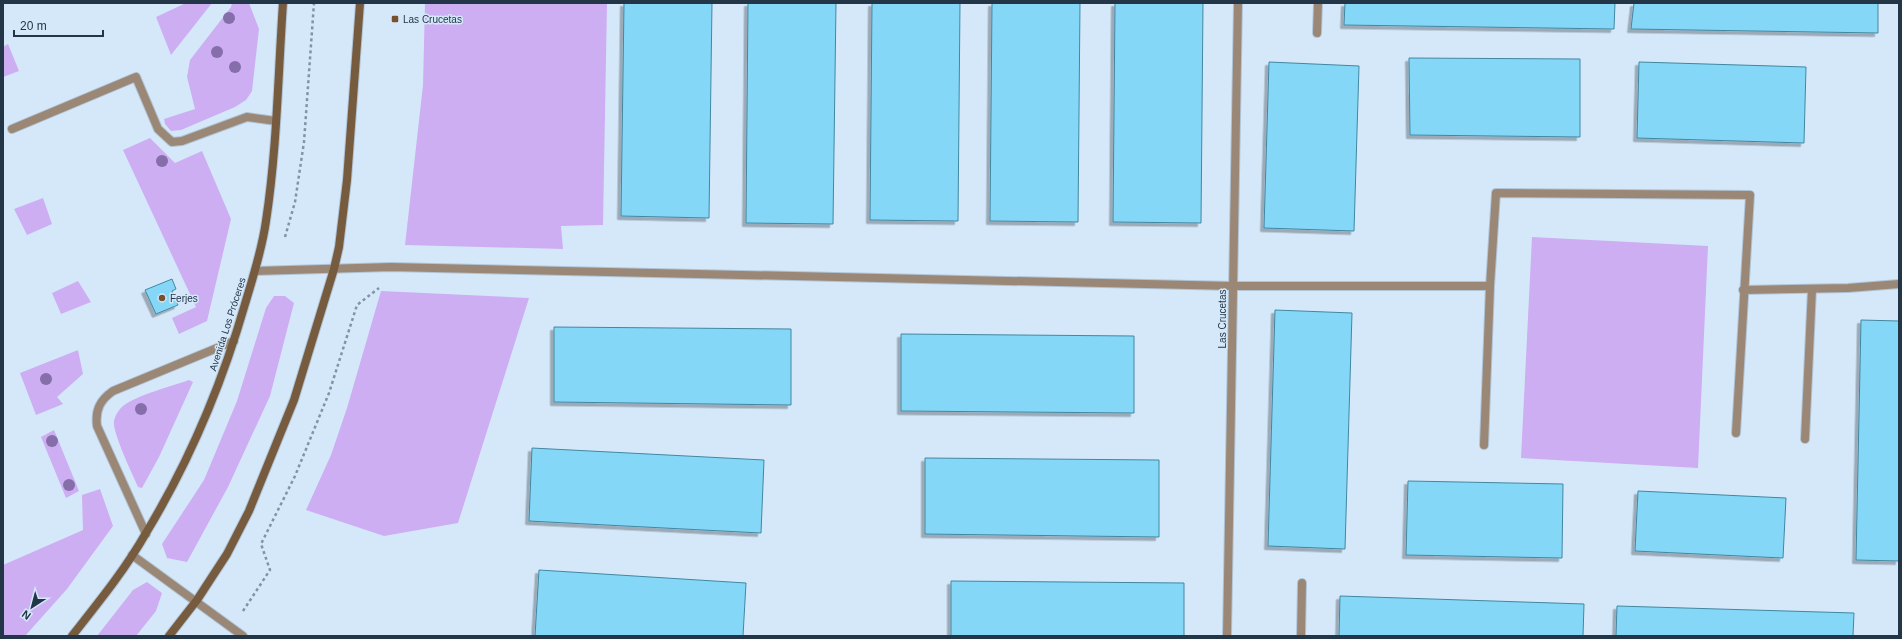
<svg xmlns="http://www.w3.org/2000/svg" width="1902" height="639" font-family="Helvetica,sans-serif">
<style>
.green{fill:#cdaef3}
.building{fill:#84d7f7;stroke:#4287a1;filter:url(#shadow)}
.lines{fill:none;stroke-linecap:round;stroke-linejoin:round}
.service-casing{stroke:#b1c4d6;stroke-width:10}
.minor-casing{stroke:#b1c4d6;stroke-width:10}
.secondary-casing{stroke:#b1c4d6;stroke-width:10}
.path{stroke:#8094a5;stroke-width:2.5;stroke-dasharray:3 3;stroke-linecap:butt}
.service{stroke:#9b8775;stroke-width:8}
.minor{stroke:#9b8775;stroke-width:8}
.secondary{stroke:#775b3f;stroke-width:8}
.tree{fill:#856eaa}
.poi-dot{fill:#76512c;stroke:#d5e8fa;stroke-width:1.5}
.labels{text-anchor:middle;stroke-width:3;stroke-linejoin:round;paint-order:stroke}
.poi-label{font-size:10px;fill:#223647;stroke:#d5e8fa;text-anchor:start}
.street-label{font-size:10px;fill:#223647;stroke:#d5e8fa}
</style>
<defs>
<filter id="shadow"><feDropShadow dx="-3.5" dy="3.5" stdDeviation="0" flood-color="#0004"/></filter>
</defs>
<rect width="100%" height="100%" fill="#d5e8fa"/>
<path class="green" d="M186 3H212L171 55 156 17Z
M232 3H249L259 29 252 91 246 100 235 107 181 130 171 131 165 124 164 119 195 109 187 77 190 60 231 7Z
M425 3H607L603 225 561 226 563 249 405 245 423 85Z
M8 44 19 71 3 77V47Z
M150 138 175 163 202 151 231 219 207 321 179 334 172 318 196 307 123 150Z
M43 198 52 224 27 235 14 209Z
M1532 237 1708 246 1698 468 1521 458Z
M78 281 91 302 61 314 52 293Z
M381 291 529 298 458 523 384 536 306 510 331 455 347 408Z
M274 296H285L294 303 270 396 228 487 187 562 167 558 162 544 204 480 237 401 266 308Z
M78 350 83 374 57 397 63 404 36 415 20 373Z
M189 380 193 382 159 457 142 488 138 487C133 475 112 432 114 421 115 416 119 409 123 406 137 395 172 386 189 380Z
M54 430 79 491 66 498 41 437Z
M100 489 113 526 67 589 25 636H3V565L83 530 82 495Z
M147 582 162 593 156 611 136 636H97L133 590Z"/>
<path class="building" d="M624 3H712L709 218 621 216Z
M748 3H836L833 224 746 223Z
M872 3H960L958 221 870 220Z
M992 3H1080L1078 222 990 221Z
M1115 3H1203L1201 223 1113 222Z
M1345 3H1615L1614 29 1344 25Z
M1634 3H1878V33L1631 29Z
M1409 58 1580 59V137L1410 135Z
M1269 62 1359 66 1354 231 1264 228Z
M1639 62 1806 67 1804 143 1637 138Z
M172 279 176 289 172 291 178 305 156 314 145 290Z
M1275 310 1352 313 1345 549 1268 546Z
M1861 320 1899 321V561L1856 560Z
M554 327 791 329V405L554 402Z
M901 334 1134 336V413L901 411Z
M532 448 764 460 761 533 529 521Z
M925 458 1159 460V537L925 534Z
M1408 481 1563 484 1562 558 1406 555Z
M1638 491 1786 498 1783 558 1635 551Z
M539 570 746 583 743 636H535Z
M951 581 1184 583V636H951Z
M1340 596 1584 604 1583 636H1339Z
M1617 606 1854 613 1853 636H1616Z"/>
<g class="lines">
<g class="service-casing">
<path id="service" d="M1317 33 1318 3
M12 129 136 77 158 129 172 142 182 141 247 117 276 121
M1805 439 1812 289
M1301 636 1302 583"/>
</g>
<g class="minor-casing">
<path id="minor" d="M255 271 391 267 1233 286H1490
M1743 290 1848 288 1899 284
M1484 445 1490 286 1496 193 1750 195 1736 433
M146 534 97 426C95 410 100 400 113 391L234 341
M132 555 243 636
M1227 636 1238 3"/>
</g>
<g class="secondary-casing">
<path id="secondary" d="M72 636C98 603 125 570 146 533 189 462 222 384 245 304 253 277 262 250 266 221 277 149 278 76 283 3
M169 636 197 600 227 554 249 511 294 400 334 269 339 247 347 180 360 3"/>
</g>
<path class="path" d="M285 237 295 202 304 142 314 3
M243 611 270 570 261 544 295 476 329 393 357 305 379 288"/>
<use href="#service" class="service"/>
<use href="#minor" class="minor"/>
<use href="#secondary" class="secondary"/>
</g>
<g class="tree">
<circle cx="229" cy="18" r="6"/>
<circle cx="217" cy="52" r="6"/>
<circle cx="235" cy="67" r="6"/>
<circle cx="162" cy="161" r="6"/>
<circle cx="46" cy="379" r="6"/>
<circle cx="141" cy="409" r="6"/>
<circle cx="52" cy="441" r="6"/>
<circle cx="69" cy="485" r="6"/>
</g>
<g class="poi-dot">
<rect x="391" y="15" width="8" height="8" rx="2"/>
<circle cx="162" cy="298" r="4"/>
</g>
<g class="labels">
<g class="poi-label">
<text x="403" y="23">Las Crucetas</text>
<text x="170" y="302">Ferjes</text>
</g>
<g class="street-label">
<text transform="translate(1222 319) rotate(-90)" y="4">Las Crucetas</text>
<text transform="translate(227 324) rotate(-72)" y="4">Avenida Los Próceres</text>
</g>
</g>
<rect width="1902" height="639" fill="none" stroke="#223647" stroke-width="8"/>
<g transform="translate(32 607) rotate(216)" stroke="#d5e8fa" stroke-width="3" paint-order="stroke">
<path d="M0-3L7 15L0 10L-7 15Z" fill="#223647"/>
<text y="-6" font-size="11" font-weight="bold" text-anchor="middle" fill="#223647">N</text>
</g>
<path d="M14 30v6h89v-6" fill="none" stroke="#223647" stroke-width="2"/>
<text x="20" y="30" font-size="12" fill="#223647" stroke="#d5e8fa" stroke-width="3" paint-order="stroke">20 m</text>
</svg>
